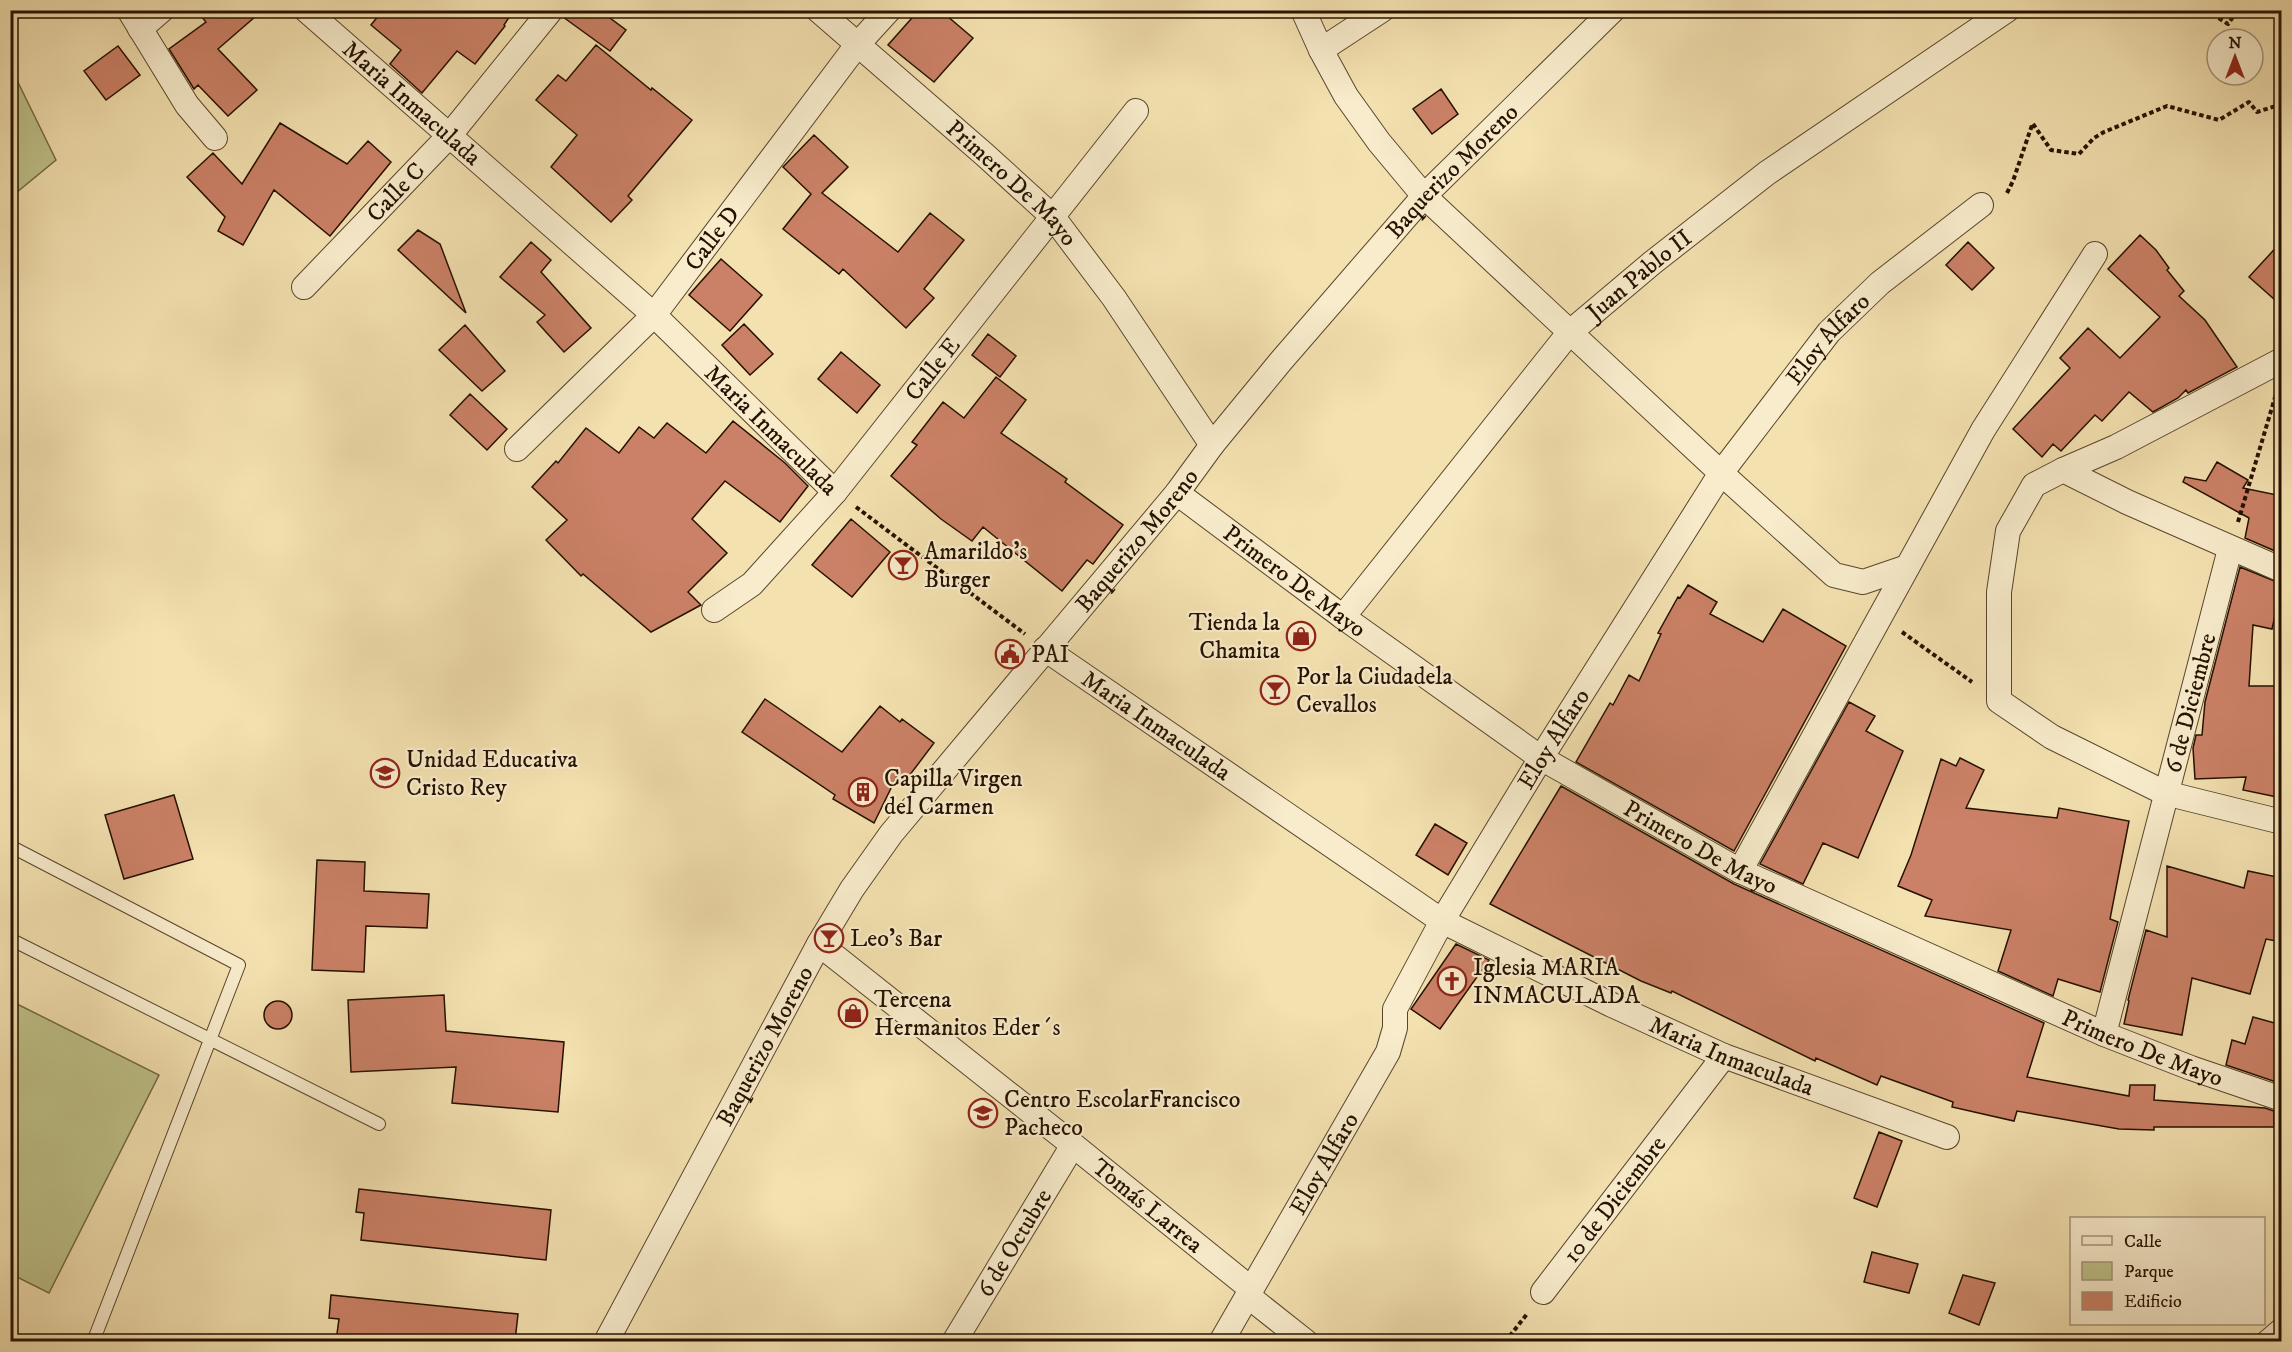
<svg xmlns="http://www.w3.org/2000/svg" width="2292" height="1352" font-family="'IM FELL DW Pica',serif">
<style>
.green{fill:#bfc289;stroke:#726a44;stroke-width:1.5}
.building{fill:#cb8167;stroke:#251100;stroke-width:1.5}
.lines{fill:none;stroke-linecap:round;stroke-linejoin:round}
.lane-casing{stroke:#59452c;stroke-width:14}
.street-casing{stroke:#59452c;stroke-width:26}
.path{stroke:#251100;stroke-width:4;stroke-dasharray:4.5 3;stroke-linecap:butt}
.lane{stroke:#f8eccc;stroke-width:12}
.street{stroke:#f8eccc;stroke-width:24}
.labels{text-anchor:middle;stroke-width:4.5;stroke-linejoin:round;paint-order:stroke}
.street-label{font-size:24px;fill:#251100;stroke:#f8eccc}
.poi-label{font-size:24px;fill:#251100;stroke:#f8eccc;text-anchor:start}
</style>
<rect width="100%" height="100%" fill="#f4e1b0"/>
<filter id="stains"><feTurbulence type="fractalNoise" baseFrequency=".00333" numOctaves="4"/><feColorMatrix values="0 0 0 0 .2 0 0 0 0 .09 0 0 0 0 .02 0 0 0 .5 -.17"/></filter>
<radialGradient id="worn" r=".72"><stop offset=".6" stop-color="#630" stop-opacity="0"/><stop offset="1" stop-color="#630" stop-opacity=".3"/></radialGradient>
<path class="green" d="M11 68 56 160 11 197H10Z
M11 1001 159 1075 49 1293 11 1274Z"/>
<path class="building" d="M196 10H263L218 49 257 90 228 116 198 85 194 89 169 49 206 22Z
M383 10H514L504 25 505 26 475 64 457 51 422 93 390 64 401 50 371 25Z
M565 10H599L626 30 610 51 563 17Z
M919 10H940L973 38 934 82 888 45Z
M596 45 651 90 652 88 692 120 628 196 632 200 611 222 551 167 577 135 536 100 558 75 566 81Z
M118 46 140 75 106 100 84 71Z
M1441 89 1458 114 1432 134 1413 109Z
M280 123 347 164 368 141 391 162 330 236 274 190 243 245 218 231 225 217 187 177 213 153 242 184Z
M814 135 848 167 822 193 898 252 930 213 964 240 924 289 934 298 906 328 843 269 839 274 783 229 811 194 783 167Z
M418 230 440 244 466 313 398 250Z
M2140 235 2156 250 2169 268 2167 270 2184 291 2179 296 2205 320 2237 367 2188 393 2186 390 2178 398 2153 412 2129 392 2102 421 2095 415 2061 451 2053 444 2042 457 2013 429 2070 368 2060 358 2088 328 2120 358 2160 317 2108 269Z
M2282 241V306L2249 277Z
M531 242 551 260 541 272 591 328 564 352 537 322 545 315 500 277Z
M1968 242 1994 268 1972 290 1946 265Z
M721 259 762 295 730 331 689 295Z
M744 324 773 354 750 375 722 345Z
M465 325 505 371 482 391 439 350Z
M988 334 1016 356 1000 377 972 355Z
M841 352 880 385 857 413 818 379Z
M996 377 1026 400 1001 433 1067 479 1065 482 1123 525 1093 564 1087 560 1062 591 983 527 972 541 941 519 891 476 917 445 912 442 943 402 964 418Z
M470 394 507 429 487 450 450 415Z
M733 421 785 463 808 486 780 522 725 481 692 519 727 553 688 592 701 605 651 632 583 574 581 576 546 540 567 520 532 487 556 461 558 463 586 428 619 453 639 427 654 438 667 423 706 453Z
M2217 462 2248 480 2243 488 2282 496 2276 526 2282 527V554L2245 538 2249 518 2183 482 2185 477 2206 481Z
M851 519 890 552 852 597 812 565Z
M2240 567 2282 584 2272 629 2253 625 2249 686H2282V798L2243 790 2246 777 2195 779 2193 748 2196 735H2202L2205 702Z
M1688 585 1717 602 1710 614 1763 642 1783 609 1846 646 1734 851 1576 762 1610 703 1613 705 1629 675 1639 681 1661 634 1658 633 1678 597 1680 598Z
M765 699 842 752 880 706 900 722 902 719 934 743 906 780 898 774 874 823 833 799 835 795 742 732Z
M1849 702 1875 716 1866 731 1903 751 1858 858 1823 843 1803 884 1760 864Z
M1960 758 1984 770 1966 808 2057 818 2059 808 2129 821 2110 919 2118 922 2100 992 2058 979 2053 996 1998 971 2011 930 1925 916 1932 900 1898 886 1911 855 1941 759 1956 766Z
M1561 786 1734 884 2044 1023 2027 1077 2129 1096 2130 1085H2155L2154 1100 2265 1108 2274 1111V1127H2154V1130L2119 1129 2017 1111 2014 1121 1952 1107 1953 1102 1881 1076 1877 1085 1816 1058 1815 1061 1672 991 1671 993 1641 981 1490 904Z
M174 795 193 859 124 879 105 815Z
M1435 824 1467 843 1448 875 1416 855Z
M317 860 365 862 364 891 429 894 427 928 366 926 364 972 312 970Z
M2167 866 2244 888 2248 871 2282 878V942L2266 939 2250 994 2192 978 2182 1035 2124 1024 2129 1001 2128 1000 2146 930 2167 937Z
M1456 944 1489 960 1440 1029 1411 1009Z
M444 995 446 1031 564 1042 558 1112 452 1103 456 1067 351 1072 348 1000Z
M264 1015a14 14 0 1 1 28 0a14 14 0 1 1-28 0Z
M2253 1017 2282 1025V1084L2226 1065 2232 1040 2245 1044Z
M1879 1132 1902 1141 1877 1207 1854 1198Z
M359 1189 551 1210 546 1260 361 1240 364 1213 356 1212Z
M1872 1252 1918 1264 1909 1293 1864 1282Z
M1963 1275 1995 1283 1979 1325 1949 1313Z
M331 1295 518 1314 515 1341H336L339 1319 329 1318Z"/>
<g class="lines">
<g class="lane-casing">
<path id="lane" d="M10 846 239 965 93 1342
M10 939 379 1124"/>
</g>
<g class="street-casing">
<g id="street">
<path d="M129 10 187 105 215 138"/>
<path id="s1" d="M306 10 654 315 835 492"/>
<path id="s2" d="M818 10 985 155 1053 217 1114 298 1212 445"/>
<path d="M1303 10 1321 50 1346 96 1379 142 1424 196 1721 473 1834 575 1863 582 1907 567"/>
<path d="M140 29 162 10"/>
<path d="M1321 50 1382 10"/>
<path id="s3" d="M304 287 449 136 551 10"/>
<path d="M2282 360 2116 447 2063 470 2034 485 2008 531 1999 592V701L2052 737 2165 793 2282 822"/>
<path id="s4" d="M517 449 654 315 857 45 889 10"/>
<path d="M2063 470 2127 502 2282 570"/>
<path id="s5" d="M1177 493 1343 617 1541 758 1740 871 2104 1034 2191 1068 2282 1099"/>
<path id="s6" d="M714 610 752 584 835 492 1136 111"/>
<path id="s7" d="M1343 617 1569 333 1652 263 1767 173 2007 10"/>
<path id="s8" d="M1045 649 1442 921 1612 1005 1724 1056 1947 1137"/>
<path d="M1740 871 1983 430 2095 254"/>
<path id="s9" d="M819 944 1073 1145 1250 1288"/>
<path id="s10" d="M2104 1034 2230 549"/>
<path id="s11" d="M1543 1292 1724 1056"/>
<path d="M1248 1296 1306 1342"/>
<path id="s12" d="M606 1342 819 944 852 889 891 834 1177 493 1212 445 1281 361 1424 196 1613 10"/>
<path id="s13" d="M954 1342 1073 1145"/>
<path id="s14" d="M1221 1342 1388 1052 1395 1028V1009L1442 921 1541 758 1721 473 1829 332 1880 283 1981 205"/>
<path d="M2268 1342 2282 1330"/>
</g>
</g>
<path class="path" d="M2206 10 2228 24 2235 14 2242 10
M2033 124 2051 150 2079 154 2094 138 2104 132 2167 106 2219 120 2249 102 2257 112 2282 104
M2007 193 2013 181 2032 125
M856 507 1025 634
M2238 522 2276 394
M1902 632 1972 682
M1505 1342 1527 1314"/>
<use href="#lane" class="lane"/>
<use href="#street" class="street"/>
</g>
<defs>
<g id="bar-ring" transform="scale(1.5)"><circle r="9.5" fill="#f8eccc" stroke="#8f2418" stroke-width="1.5"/><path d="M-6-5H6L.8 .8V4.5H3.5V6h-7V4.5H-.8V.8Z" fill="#8f2418"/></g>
<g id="shop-ring" transform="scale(1.5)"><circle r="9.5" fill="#f8eccc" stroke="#8f2418" stroke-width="1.5"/><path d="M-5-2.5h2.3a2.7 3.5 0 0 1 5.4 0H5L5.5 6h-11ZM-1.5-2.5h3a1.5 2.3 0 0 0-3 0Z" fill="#8f2418"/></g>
<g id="civic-ring" transform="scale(1.5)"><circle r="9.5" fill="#f8eccc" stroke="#8f2418" stroke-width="1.5"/><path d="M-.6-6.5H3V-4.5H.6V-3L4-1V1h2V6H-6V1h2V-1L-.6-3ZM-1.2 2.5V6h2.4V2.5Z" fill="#8f2418"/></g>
<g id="school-ring" transform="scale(1.5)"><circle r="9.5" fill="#f8eccc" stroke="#8f2418" stroke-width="1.5"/><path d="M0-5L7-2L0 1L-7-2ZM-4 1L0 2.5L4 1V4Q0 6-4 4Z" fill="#8f2418"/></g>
<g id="building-ring" transform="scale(1.5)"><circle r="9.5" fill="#f8eccc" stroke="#8f2418" stroke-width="1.5"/><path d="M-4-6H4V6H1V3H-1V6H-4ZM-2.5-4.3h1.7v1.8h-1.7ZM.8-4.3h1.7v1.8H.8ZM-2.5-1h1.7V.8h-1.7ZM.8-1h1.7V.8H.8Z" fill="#8f2418"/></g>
<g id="church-ring" transform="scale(1.5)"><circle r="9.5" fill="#f8eccc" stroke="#8f2418" stroke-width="1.5"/><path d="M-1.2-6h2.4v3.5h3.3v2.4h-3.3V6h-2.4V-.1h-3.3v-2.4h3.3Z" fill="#8f2418"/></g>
</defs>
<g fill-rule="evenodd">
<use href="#bar-ring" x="903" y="565"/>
<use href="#shop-ring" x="1301" y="636"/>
<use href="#civic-ring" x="1010" y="654"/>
<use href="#bar-ring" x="1275" y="690"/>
<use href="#school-ring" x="385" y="773"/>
<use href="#building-ring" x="863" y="792"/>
<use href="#bar-ring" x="829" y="938"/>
<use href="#church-ring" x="1452" y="981"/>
<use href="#shop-ring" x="853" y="1013"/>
<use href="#school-ring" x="983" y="1113"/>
</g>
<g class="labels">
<g class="street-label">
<text dy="8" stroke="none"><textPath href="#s1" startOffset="141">Maria Inmaculada</textPath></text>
<text dy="8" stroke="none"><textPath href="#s12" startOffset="1452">Baquerizo Moreno</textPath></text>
<text dy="8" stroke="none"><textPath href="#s2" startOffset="260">Primero De Mayo</textPath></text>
<text dy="8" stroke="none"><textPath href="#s3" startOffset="132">Calle C</textPath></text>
<text dy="8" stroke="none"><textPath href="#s4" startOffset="288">Calle D</textPath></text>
<text dy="8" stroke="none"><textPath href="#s7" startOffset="454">Juan Pablo II</textPath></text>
<text dy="8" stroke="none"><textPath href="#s14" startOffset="1178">Eloy Alfaro</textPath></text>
<text dy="8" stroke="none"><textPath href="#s6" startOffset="327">Calle E</textPath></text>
<text dy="8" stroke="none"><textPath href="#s1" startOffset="627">Maria Inmaculada</textPath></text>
<text dy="8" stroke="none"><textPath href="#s12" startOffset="966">Baquerizo Moreno</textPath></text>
<text dy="8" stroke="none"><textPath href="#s5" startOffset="147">Primero De Mayo</textPath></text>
<text dy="8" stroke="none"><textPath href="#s10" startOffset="342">6 de Diciembre</textPath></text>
<text dy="8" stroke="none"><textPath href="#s8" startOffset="135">Maria Inmaculada</textPath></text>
<text dy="8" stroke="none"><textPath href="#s14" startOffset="692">Eloy Alfaro</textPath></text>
<text dy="8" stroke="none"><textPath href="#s5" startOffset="633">Primero De Mayo</textPath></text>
<text dy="8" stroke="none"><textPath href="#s12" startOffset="336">Baquerizo Moreno</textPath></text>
<text dy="8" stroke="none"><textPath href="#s5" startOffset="1119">Primero De Mayo</textPath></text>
<text dy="8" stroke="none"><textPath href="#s8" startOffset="801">Maria Inmaculada</textPath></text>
<text dy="8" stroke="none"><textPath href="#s14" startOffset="206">Eloy Alfaro</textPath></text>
<text dy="8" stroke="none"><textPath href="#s11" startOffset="117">10 de Diciembre</textPath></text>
<text dy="8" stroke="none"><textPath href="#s9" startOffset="420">Tomás Larrea</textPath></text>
<text dy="8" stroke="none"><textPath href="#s13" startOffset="116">6 de Octubre</textPath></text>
</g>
<g class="poi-label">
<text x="924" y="559">Amarildo's<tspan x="924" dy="28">Burger</tspan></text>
<text x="1280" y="630" text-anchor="end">Tienda la<tspan x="1280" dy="28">Chamita</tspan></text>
<text x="1031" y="662">PAI</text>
<text x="1296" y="684">Por la Ciudadela<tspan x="1296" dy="28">Cevallos</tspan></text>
<text x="406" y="767">Unidad Educativa<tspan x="406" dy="28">Cristo Rey</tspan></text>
<text x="884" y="786">Capilla Virgen<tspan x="884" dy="28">del Carmen</tspan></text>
<text x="850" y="946">Leo's Bar</text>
<text x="1473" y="975">Iglesia MARIA<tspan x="1473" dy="28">INMACULADA</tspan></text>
<text x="874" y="1007">Tercena<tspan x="874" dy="28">Hermanitos Eder´s</tspan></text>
<text x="1004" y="1107">Centro EscolarFrancisco<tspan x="1004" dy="28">Pacheco</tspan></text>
</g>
</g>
<rect width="2292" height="1352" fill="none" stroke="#f4e1b0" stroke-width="36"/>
<rect x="12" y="12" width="2268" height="1328" fill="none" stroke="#251100" stroke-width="3"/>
<rect x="18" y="18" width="2256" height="1316" fill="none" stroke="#251100" stroke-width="1.5"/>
<rect x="2070" y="1217" width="195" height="108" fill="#f8eccc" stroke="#a4947a" stroke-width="1.5"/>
<rect x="2082" y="1236" width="30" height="9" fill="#f8eccc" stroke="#a4947a" stroke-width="1.5"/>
<text x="2124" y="1247" font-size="18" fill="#251100">Calle</text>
<rect x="2082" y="1262" width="30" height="18" fill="#bfc289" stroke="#a4947a" stroke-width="1.5"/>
<text x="2124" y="1277" font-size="18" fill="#251100">Parque</text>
<rect x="2082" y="1292" width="30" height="18" fill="#cb8167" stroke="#a4947a" stroke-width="1.5"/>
<text x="2124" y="1307" font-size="18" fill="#251100">Edificio</text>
<g transform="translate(2235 57)"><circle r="28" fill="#f8eccc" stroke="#a4947a" stroke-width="1.5"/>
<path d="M0-4.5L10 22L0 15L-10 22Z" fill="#8f2418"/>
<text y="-9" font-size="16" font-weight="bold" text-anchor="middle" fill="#251100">N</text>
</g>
<rect width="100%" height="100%" filter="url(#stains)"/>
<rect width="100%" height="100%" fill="url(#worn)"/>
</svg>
